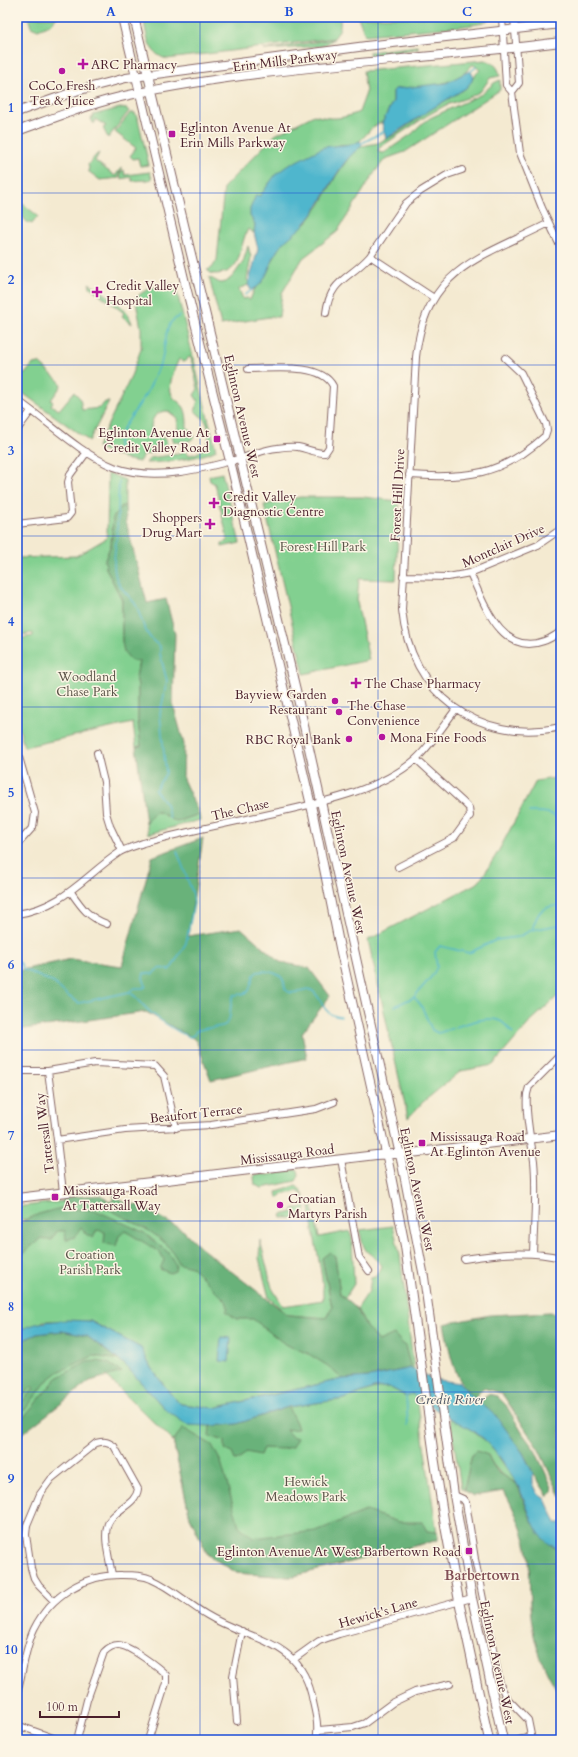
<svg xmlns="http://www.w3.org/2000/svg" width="578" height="1757" font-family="Cardo,serif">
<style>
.green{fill:#82d090;stroke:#66785e}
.forest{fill:#69b27a;stroke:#5a6852}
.water{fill:#4fb6cd;stroke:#4c6a7c}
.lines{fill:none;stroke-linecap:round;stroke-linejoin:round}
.stream{stroke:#4fb6cd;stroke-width:1.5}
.minor-casing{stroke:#866665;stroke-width:8}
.major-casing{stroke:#866665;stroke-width:10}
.minor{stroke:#fff;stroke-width:6}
.major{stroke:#fff;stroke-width:8}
.grid{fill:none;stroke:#1d4ed8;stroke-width:1;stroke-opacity:0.55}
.poi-dot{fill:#b5179e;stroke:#fcf5e5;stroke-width:1.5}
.labels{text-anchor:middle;stroke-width:3;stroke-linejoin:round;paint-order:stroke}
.street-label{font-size:13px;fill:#4a1f2b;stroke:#fcf5e5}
.poi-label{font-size:13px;fill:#4a1f2b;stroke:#fcf5e5;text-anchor:start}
.park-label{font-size:13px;fill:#5b5449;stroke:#fcf5e5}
.water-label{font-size:14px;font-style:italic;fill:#4c5464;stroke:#fcf5e5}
.neighbourhood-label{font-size:14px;font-weight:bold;fill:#824f56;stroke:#fcf5e5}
.neatline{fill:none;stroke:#1d4ed8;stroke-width:1.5}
.grid-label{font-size:13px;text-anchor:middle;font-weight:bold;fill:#1d4ed8}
</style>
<rect width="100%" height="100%" fill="#fcf5e5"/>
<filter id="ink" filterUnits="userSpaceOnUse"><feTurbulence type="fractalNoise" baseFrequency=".025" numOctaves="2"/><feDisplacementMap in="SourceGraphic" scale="8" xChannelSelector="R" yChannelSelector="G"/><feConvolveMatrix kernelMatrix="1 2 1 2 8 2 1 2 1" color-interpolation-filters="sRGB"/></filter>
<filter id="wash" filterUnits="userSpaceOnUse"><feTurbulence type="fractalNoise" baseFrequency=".012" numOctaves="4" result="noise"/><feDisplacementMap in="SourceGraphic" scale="16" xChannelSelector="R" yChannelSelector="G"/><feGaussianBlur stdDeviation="0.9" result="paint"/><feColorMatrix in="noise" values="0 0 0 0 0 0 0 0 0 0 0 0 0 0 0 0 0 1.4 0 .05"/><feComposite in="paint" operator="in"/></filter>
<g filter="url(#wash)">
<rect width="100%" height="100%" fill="#f4ead1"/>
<path class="green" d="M28 17H57L50 25 38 30 31 27Z
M143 17H340C341 26 340 31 334 38L167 59C147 54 147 34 143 17Z
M358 17H495L479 24 464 26 365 35Z
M334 39 323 46 264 50Z
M418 46V48L370 57 369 52Z
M485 60C493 62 499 67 500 76L490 78 481 91 470 97 446 105 428 115 379 148 378 152 384 153 413 133 418 127 430 118 482 94 494 83 500 80V90L405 152 385 159 375 172 337 232 303 258 282 293 279 317H269L221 325 209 277 220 283 226 282 233 276 243 262 248 246 251 257 247 280 250 282 248 285 239 289 243 299 247 298 250 300 254 290 260 284 266 275 278 249 287 238 307 222 320 205 336 176 352 153 362 146 378 143 396 134 430 110 466 88 472 78 480 70 474 65H472C454 88 422 86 395 89L393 92V101L382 123H379L371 129 360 141 353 144 339 145 270 182 250 215 255 224 254 233 248 229C237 250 244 275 212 274L207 270 212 268 217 260 224 187 275 135 314 115C331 120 343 119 359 112L366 93 363 71Z
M120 108 127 109 129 111 108 138 103 128 106 126 95 119V123H92L91 118 94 117 93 115Z
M130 113H135L138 119 149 165 140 166 138 158 133 159 130 156 136 148 115 132Z
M99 153 95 161 115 176 121 168 122 170 119 173V178L100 180 88 171 89 168 88 165 96 155Z
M124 170 125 175 150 172 152 179 148 180 132 181 131 177 121 179 120 173Z
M23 204 38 216 32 224 27 222 22 216 23 211 21 207Z
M89 283C103 293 128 306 132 324L122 316 124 313 90 287Z
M175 284 216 450C203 458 162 463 146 463L150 458 179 454 182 452V447H187L186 453 189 455C207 453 213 438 206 422 204 417 197 415 195 410L198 401 194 395 198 389 191 358 189 357 184 362 179 359C175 368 167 385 172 395 174 400 180 402 183 406 187 411 187 421 187 427L193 434 194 437C190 443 180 443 174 442L172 437 178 428 177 418 168 411C158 411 152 416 151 427L156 436 166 439 167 447 163 450 143 455 139 462 124 459 97 447 130 379 141 349V328L136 302H134C140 288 162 285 175 284Z
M39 363 60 382 61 386 51 400 53 402 51 405 59 410 74 392 80 398 82 410 100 408 105 402H109L89 441 17 389V374L20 377 23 373 25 374 33 364Z
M108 473 125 480V505L121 507 113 518 111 544 105 560 106 568 122 600V642L139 661 136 678 138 685V722L141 746 136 747 133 723 24 747 20 731 17 728V639L33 636V633L17 636V558L76 556 107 538Z
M222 473 240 543 222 547V543L228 541 215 484 210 481 209 476Z
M300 497H363L399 501 396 580 359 579 357 602 369 660 304 674 264 505Z
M561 777V993L531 1021 493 1065 461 1071 423 1102 408 1118 368 940 479 882 498 852 536 781Z
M155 812H159L177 822 199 814 200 820 148 834 146 823Z
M297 1169C300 1174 299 1176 296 1181L262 1188 255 1185 254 1177 256 1174 269 1175Z
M296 1186C304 1190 311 1211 301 1216 295 1220 288 1217 282 1218L281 1215 293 1212V1209L303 1207V1195L298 1191 281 1195V1197L278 1198 277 1192Z
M97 1197 131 1214 328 1356 342 1379 214 1408 181 1404 173 1397 151 1368 141 1348 90 1321H43L27 1338 37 1334 48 1333 87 1336 124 1364 166 1410 272 1412 288 1407 344 1399 374 1388 389 1387 400 1393 412 1394 417 1397 438 1540 290 1577 237 1573 208 1555 190 1517 173 1441 96 1366 17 1436V1253L37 1218 17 1220V1207Z
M312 1205 319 1237 349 1231 352 1237 354 1284 345 1298 340 1294 335 1256 322 1259 332 1307 326 1318 288 1315 269 1298 259 1258 260 1240 272 1288 283 1306 323 1300C324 1269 312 1238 310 1207Z
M393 1226 400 1255 414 1370 411 1368 405 1346 394 1335 379 1341 366 1327 357 1309 369 1291 371 1278 377 1276 382 1266C378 1260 375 1258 370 1254 363 1250 361 1238 360 1230Z
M450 1418 463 1424 490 1444 517 1484C504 1476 494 1470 488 1455L482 1454 472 1455 464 1490 461 1488Z"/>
<path class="forest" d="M125 505 126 522 147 603 166 599 175 634 173 704 184 744 183 779 199 814 177 822 159 812H155L146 823 136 747 141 746 138 722V685L136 678 139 661H132L124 652 122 642V600L106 568 105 560 111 544 113 518 121 507Z
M203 838 188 936 241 928 280 962 309 968 330 996 302 1033 307 1058 211 1080 196 1040 146 1012 17 1030V971L71 959 122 966 152 857Z
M114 1194 127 1204 138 1205 184 1231 201 1248 288 1315 326 1318 332 1307 322 1258 330 1252 335 1256 340 1294 357 1309 366 1327 379 1341 394 1334 405 1346 411 1368 369 1377 342 1379 328 1366 307 1353 286 1345 253 1319H236L226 1311 228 1308 226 1301 192 1267 179 1264C168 1238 147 1230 124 1217 117 1214 109 1208 102 1206 89 1203 75 1202 62 1203L63 1199 70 1197 101 1195 109 1202 113 1200Z
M61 1208 95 1210 143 1232 168 1252 176 1265 175 1271 170 1273 160 1269 164 1260 160 1252 125 1231 119 1236 116 1246 104 1243 105 1232 97 1230 93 1238 87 1235 81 1228 75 1237 66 1240 65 1231H57L52 1240 41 1238 17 1259V1224L39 1214Z
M551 1312 561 1317V1497L539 1450 505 1398 501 1393 483 1388 474 1398C452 1378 450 1351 444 1324L490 1315Z
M62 1331 87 1336 118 1360 93 1356 58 1372 47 1381 17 1420C17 1406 24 1398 34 1389L33 1386 17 1401V1343L37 1334Z
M97 1361 108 1363 122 1372 90 1381 17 1438V1425L57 1378 87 1362Z
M488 1394 497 1396 506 1405 523 1434 535 1450 552 1487 553 1492 548 1496 533 1473 523 1453 478 1402Z
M288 1407 296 1423 298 1429 286 1430 291 1436 297 1438 292 1447 282 1449 263 1448 260 1455 246 1452 240 1459 235 1460 232 1453 225 1449V1441L209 1436 210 1426 237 1424Z
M183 1428 212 1445 221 1462 239 1526 253 1538 316 1531 366 1511 399 1522H422L427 1531 437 1532 438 1540 290 1577 237 1573 208 1555 190 1517 173 1441Z
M477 1451 488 1455 492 1464 498 1472 517 1484 531 1519 553 1547 561 1550V1696C542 1668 532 1639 530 1605 529 1590 530 1574 529 1559 527 1539 514 1508 504 1491L473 1496 464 1490 472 1455Z"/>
<path class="water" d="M467 72H471L473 75 472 81 466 88 430 110 386 139 382 123 393 101V91L395 89 446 83Z
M360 141 362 146C336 164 328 196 308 220 300 231 287 237 279 248 270 260 267 286 251 290L248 285 258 249 254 233 255 224 250 216V209L256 195 260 196 276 174 287 166 324 147 353 144Z
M68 1320 90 1321 141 1348 151 1368 173 1397 181 1404 214 1408 342 1379 369 1377 411 1368 433 1379 460 1383 467 1391 497 1417 523 1453 533 1473V1483L538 1494 545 1499 556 1523H561V1550C532 1540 530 1508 517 1484 511 1474 497 1452 489 1444 476 1430 459 1424 443 1414 432 1408 423 1400 412 1394L406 1396 389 1387 374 1388 344 1399 288 1407 237 1424 210 1426 187 1425 166 1410 124 1364 87 1336 62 1331 37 1334 17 1343V1332C34 1322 49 1321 68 1320Z
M221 1337 231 1338 229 1362 219 1361Z"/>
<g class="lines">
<path class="stream" d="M470 72 476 67
M360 144 385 131
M245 295 252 290
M119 453 118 442 122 430 147 393 162 360 167 331 171 322 179 316
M119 482C118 499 118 517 117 534 116 549 111 565 117 580 122 592 133 598 137 607 142 621 146 639 160 646V654L167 681 160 714 166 773 155 790 166 804 170 819
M561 810 559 820 561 828
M529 812C541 812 552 811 559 820
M532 930 558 925 561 928
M17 960 21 964 23 969 54 983 68 996 79 1003 129 992C138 997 139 1001 145 1007 154 1017 178 1033 190 1037L194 1035 196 1031C205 1027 213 1028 222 1026 235 1022 227 1005 234 995L243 994 249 991 254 975 257 972C266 970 281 972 284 982 285 987 284 990 289 992 298 996 306 983 315 993 325 1004 323 1015 341 1017
M129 992 135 988H144L146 986 143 978 144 973 153 974C158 967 161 968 169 970L172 967 186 943 194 903 193 894 177 851
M414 997 421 1005 432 1030 438 1033C454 1029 487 1012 502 1022 506 1025 509 1029 513 1033
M395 1006 414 997 432 976 437 967 435 952 440 946 469 953 496 940 518 937 532 930C538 911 540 907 561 905
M406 1395 408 1425"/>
</g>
</g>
<g filter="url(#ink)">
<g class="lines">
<g class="minor-casing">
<path id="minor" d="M502 17 506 85 512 92 520 153 542 208 561 248
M512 92 519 83 514 17
M549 223C481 258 425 268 416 357L402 610C410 694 478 745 561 727
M370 256 434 298
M326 313C330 279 350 279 370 256L406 203 421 191 447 175 462 170
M17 400C49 422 78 452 114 467 154 482 203 469 242 458 253 455 265 449 277 448 284 447 292 446 298 447 308 449 315 453 325 453L329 447 333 386C321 362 271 369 248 369
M17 430 31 411
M409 475C465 479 502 476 545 436L547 430 546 424 521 373 505 358
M17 524 67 518 71 513 68 482 70 475 87 452
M470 573C484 603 501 657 544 641 550 639 555 635 561 632
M403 576 448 577 470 573 538 545 561 529
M17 750 35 813 33 827 17 845
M97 753 104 782 106 813 110 826 122 851
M398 867 454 838 470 816 469 808 464 803 416 759
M71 892C82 908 88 917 107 924
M17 914C64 907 84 876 120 852 127 848 136 846 143 843 188 831 234 822 279 812 323 802 381 790 416 759 431 745 443 726 456 709
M17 1071H48L95 1063 155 1066 164 1076 176 1128
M48 1071 57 1140 63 1192
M57 1140 125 1130 211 1125 316 1109 334 1102
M341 1159 359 1257 369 1271
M533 1254C534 1223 537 1192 534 1161 531 1139 525 1116 527 1094L529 1087 561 1055
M464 1259C497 1254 528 1250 561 1258
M454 1495 463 1499 466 1503 475 1559 500 1684 506 1697 528 1720 532 1740
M54 1601 39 1586 34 1578 31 1568 26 1535 27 1525 40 1494 51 1479 96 1443C104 1441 107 1441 114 1446L138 1489C136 1504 118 1508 110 1520 101 1532 110 1561 112 1575
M294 1659 319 1641 339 1634 472 1598
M17 1693C23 1672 25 1648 34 1629 51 1595 85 1574 122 1575 131 1575 143 1575 151 1579 172 1588 188 1604 207 1615 251 1642 302 1638 313 1702 316 1715 319 1727 316 1740
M237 1721 233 1676 242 1631
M17 1725 59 1740
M319 1730 353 1727 365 1723 392 1703 415 1692 450 1684
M77 1740 87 1700 104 1652C108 1648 112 1645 118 1645 129 1645 158 1667 166 1675V1683L148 1740
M519 1740 531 1737"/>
</g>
<g class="major-casing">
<path id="major" d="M122 17 185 283 232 469 313 814 340 948 389 1166 405 1246 434 1456 445 1526 459 1601 489 1740
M134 17 296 690 402 1164 424 1277 454 1495 472 1598 503 1740
M17 112 76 91 126 78 366 46 561 24
M17 131C54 118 91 103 129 95 270 65 418 61 561 42
M17 1198 376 1155 411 1153 561 1135"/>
</g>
<use href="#minor" class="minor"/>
<use href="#major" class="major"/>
</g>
</g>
<path class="grid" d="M200 17V1740M378 17V1740M17 193H561M17 365H561M17 536H561M17 707H561M17 878H561M17 1050H561M17 1221H561M17 1392H561M17 1564H561"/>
<g class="poi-dot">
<path d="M81 58h4v4h4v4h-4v4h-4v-4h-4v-4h4z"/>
<circle cx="62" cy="71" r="4"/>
<rect x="168" y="130" width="8" height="8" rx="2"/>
<path d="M95 286h4v4h4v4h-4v4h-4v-4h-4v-4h4z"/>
<rect x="213" y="435" width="8" height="8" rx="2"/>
<path d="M212 497h4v4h4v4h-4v4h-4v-4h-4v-4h4z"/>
<path d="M208 518h4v4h4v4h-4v4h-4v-4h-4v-4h4z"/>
<path d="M354 677h4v4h4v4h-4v4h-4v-4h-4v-4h4z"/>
<circle cx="335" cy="701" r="4"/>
<circle cx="339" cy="712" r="4"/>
<circle cx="382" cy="737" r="4"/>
<circle cx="349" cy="739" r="4"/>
<rect x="418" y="1139" width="8" height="8" rx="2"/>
<rect x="51" y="1193" width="8" height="8" rx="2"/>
<circle cx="280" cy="1205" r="4"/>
<rect x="465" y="1547" width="8" height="8" rx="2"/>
</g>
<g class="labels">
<g class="street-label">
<text transform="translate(285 60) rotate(-7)" y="5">Erin Mills Parkway</text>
<text transform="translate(243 416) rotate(77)" y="5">Eglinton Avenue West</text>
<text transform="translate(397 495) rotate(-87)" y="5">Forest Hill Drive</text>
<text transform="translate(503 545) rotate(-24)" y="5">Montclair Drive</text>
<text transform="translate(240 809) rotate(-13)" y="5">The Chase</text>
<text transform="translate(349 872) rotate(78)" y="5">Eglinton Avenue West</text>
<text transform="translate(196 1113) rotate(-6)" y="5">Beaufort Terrace</text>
<text transform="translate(44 1133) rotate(-97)" y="5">Tattersall Way</text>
<text transform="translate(287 1154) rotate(-7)" y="5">Mississauga Road</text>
<text transform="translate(418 1189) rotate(78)" y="5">Eglinton Avenue West</text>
<text transform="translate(378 1612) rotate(-16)" y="5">Hewick's Lane</text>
<text transform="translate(498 1662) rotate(78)" y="5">Eglinton Avenue West</text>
</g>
<g class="poi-label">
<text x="91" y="69">ARC Pharmacy</text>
<text x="62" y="90" text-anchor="middle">CoCo Fresh<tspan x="62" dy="15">Tea &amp; Juice</tspan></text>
<text x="180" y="132">Eglinton Avenue At<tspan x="180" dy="15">Erin Mills Parkway</tspan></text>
<text x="106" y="290">Credit Valley<tspan x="106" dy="15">Hospital</tspan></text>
<text x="209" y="437" text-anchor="end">Eglinton Avenue At<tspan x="209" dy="15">Credit Valley Road</tspan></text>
<text x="223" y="501">Credit Valley<tspan x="223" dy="15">Diagnostic Centre</tspan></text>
<text x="202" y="522" text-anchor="end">Shoppers<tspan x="202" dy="15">Drug Mart</tspan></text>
<text x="364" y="688">The Chase Pharmacy</text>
<text x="327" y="699" text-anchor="end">Bayview Garden<tspan x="327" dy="15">Restaurant</tspan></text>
<text x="347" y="710">The Chase<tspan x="347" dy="15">Convenience</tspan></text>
<text x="390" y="742">Mona Fine Foods</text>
<text x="341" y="744" text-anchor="end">RBC Royal Bank</text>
<text x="430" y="1141">Mississauga Road<tspan x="430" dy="15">At Eglinton Avenue</tspan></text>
<text x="63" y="1195">Mississauga Road<tspan x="63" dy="15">At Tattersall Way</tspan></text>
<text x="288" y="1203">Croatian<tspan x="288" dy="15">Martyrs Parish</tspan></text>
<text x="461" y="1556" text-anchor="end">Eglinton Avenue At West Barbertown Road</text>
</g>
<g class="park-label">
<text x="323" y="551">Forest Hill Park</text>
<text x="87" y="681">Woodland<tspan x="87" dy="15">Chase Park</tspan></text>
<text x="90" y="1259">Croation<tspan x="90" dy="15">Parish Park</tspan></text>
<text x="306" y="1486">Hewick<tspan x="306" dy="15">Meadows Park</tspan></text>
</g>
<g class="water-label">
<text x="450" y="1404">Credit River</text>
</g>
<g class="neighbourhood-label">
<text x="482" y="1580">Barbertown</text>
</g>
</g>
<rect width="578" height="1757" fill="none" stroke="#fcf5e5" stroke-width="44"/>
<path d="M40 1711v6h79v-6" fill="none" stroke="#4a1f2b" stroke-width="2"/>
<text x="46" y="1711" font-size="12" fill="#4a1f2b" stroke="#fcf5e5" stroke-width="3" paint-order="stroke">100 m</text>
<rect x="22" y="22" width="534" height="1713" class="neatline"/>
<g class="grid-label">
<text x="111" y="16">A</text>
<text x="289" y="16">B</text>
<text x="467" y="16">C</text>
<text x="11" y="112">1</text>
<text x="11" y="284">2</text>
<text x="11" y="455">3</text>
<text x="11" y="626">4</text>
<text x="11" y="797">5</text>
<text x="11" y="969">6</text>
<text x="11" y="1140">7</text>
<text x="11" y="1311">8</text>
<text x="11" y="1483">9</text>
<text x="11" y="1654">10</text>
</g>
</svg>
